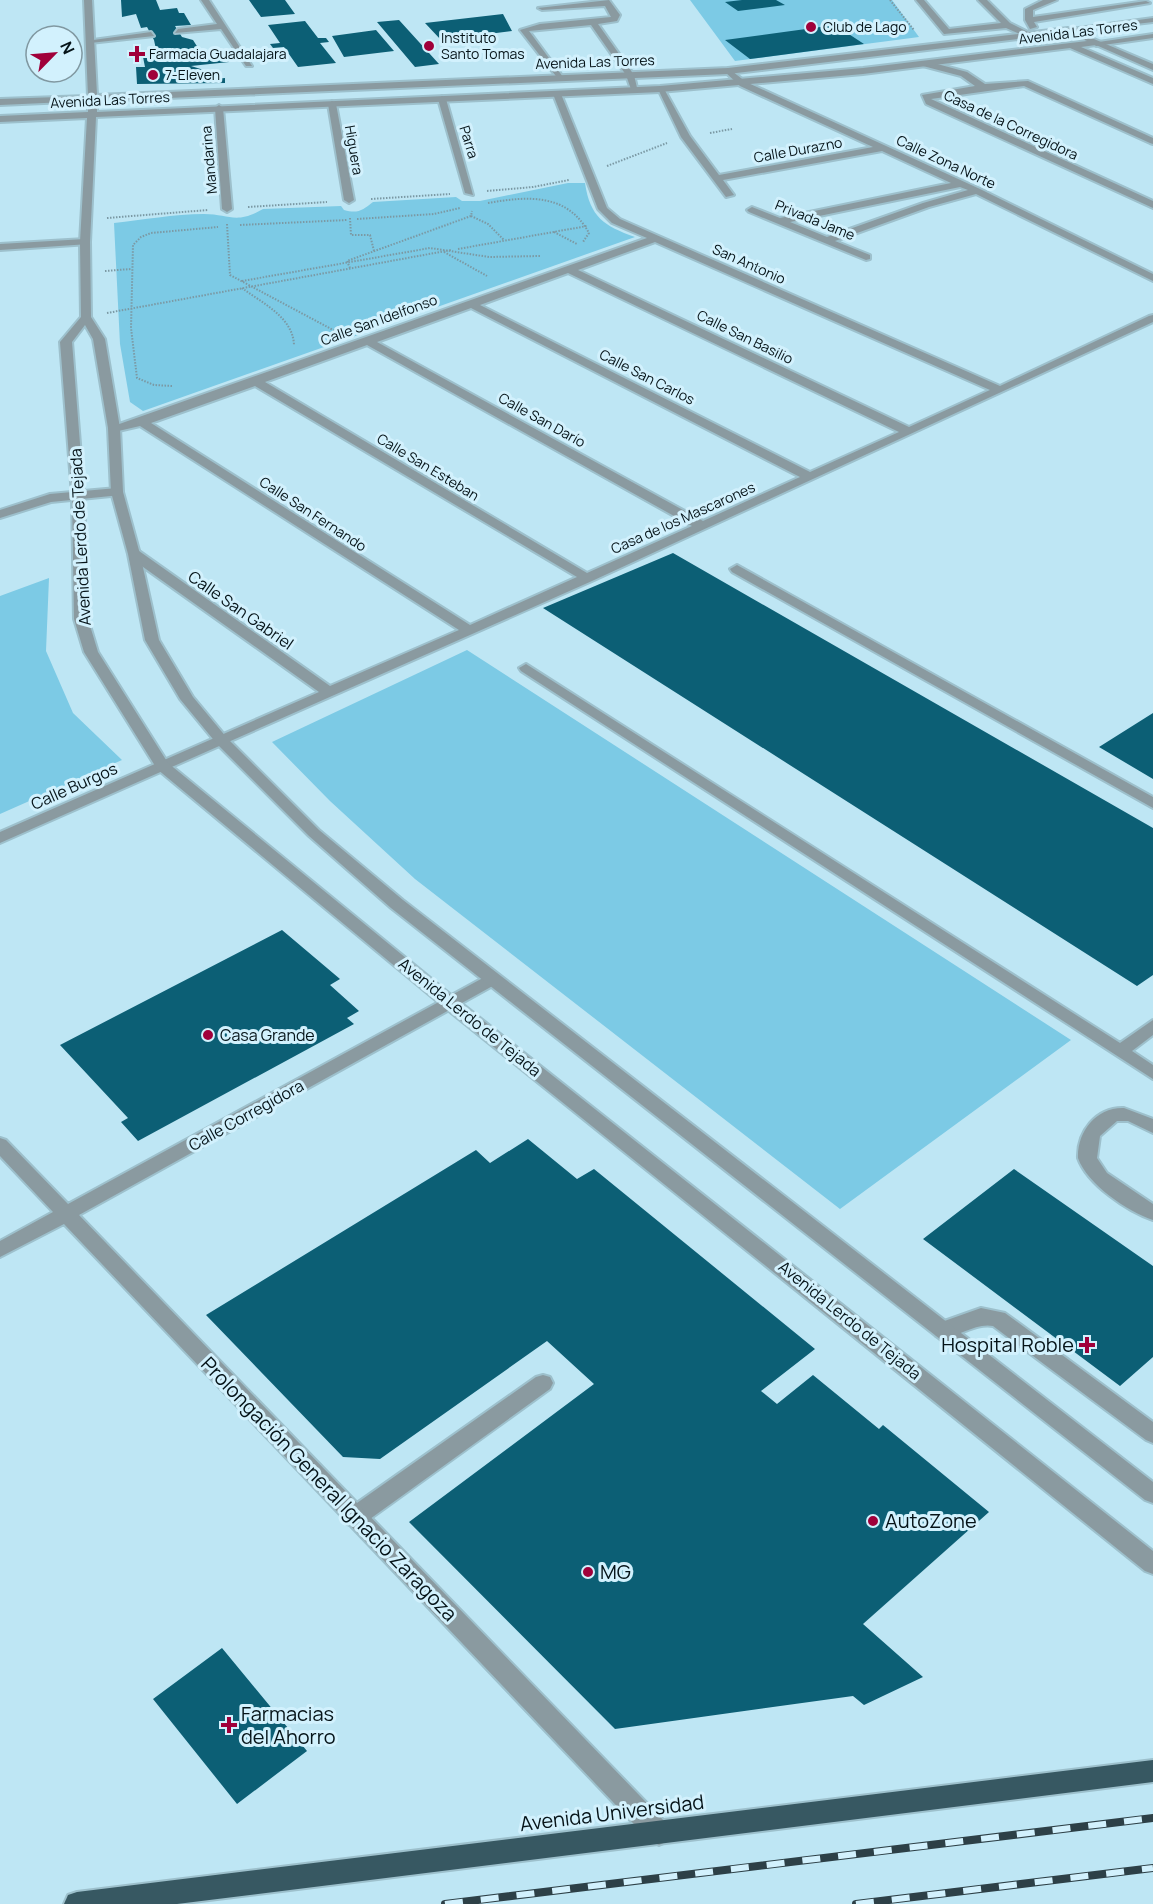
<svg xmlns="http://www.w3.org/2000/svg" width="1153" height="1904" font-family="Manrope,sans-serif">
<style>
.green{fill:#7ccae5}
.building{fill:#0c5f75}
.lines{fill:none;stroke-linecap:round;stroke-linejoin:round}
.service-casing{stroke:#9dc0cc;stroke-width:4}
.minor-casing{stroke:#9dc0cc;stroke-width:4}
.tertiary-casing{stroke:#9dc0cc;stroke-width:4}
.trunk-casing{stroke:#9dc0cc;stroke-width:4}
.path{stroke:#7b99a4;stroke-width:2;stroke-dasharray:1.5 1.5;stroke-linecap:butt}
.service{fill:#8a9aa0;fill-rule:evenodd}
.minor{fill:#8a9aa0;fill-rule:evenodd}
.tertiary{fill:#8a9aa0;fill-rule:evenodd}
.trunk{fill:#375862;fill-rule:evenodd}
.rail-casing{stroke:#2d4047;stroke-width:8}
.rail{stroke:#d2f1fd;stroke-width:6;stroke-dasharray:18;stroke-linecap:butt}
.poi-dot{fill:#a0003a;stroke:#d2f1fd;stroke-width:2}
.labels{text-anchor:middle;stroke-width:6;stroke-linejoin:round;paint-order:stroke}
.far-poi-label{font-size:14px;fill:#051318;stroke:#d2f1fd;text-anchor:start}
.far-street-label{font-size:14px;fill:#051318;stroke:#d2f1fd}
.street-label{font-size:16px;fill:#051318;stroke:#d2f1fd}
.poi-label{font-size:16px;fill:#051318;stroke:#d2f1fd;text-anchor:start}
.near-poi-label{font-size:20px;fill:#051318;stroke:#d2f1fd;text-anchor:start}
.near-street-label{font-size:20px;fill:#051318;stroke:#d2f1fd}
</style>
<rect width="100%" height="100%" fill="#bee6f4"/>
<path class="green" d="M690 0H892L919 37 735 61Z
M568 183H585C590 217 604 226 635 237L143 411 130 402 120 344 114 223C143 220 174 214 204 214 229 214 236 225 263 209L341 206 344 210C358 214 363 210 373 202L456 197 462 201H480Z
M49 578 46 651 73 713 122 760 0 814V596Z
M467 650 1071 1040 840 1209 415 879 330 801 272 742Z"/>
<path class="building" d="M121 0H156L160 10 177 8 179 13H184L191 25 175 26 182 37 193 40 200 51 220 50 229 62 191 66 207 71 198 74 203 80 225 78V83L137 84 136 67H145L143 57 157 54 154 40 147 27 141 28 136 14 122 17Z
M249 0H285L295 14 261 17Z
M742 0H776L785 5 738 11 725 2Z
M503 14 512 31 441 40 425 23Z
M399 20 439 64 415 67 377 22Z
M305 21 318 38H326L329 42 320 43 336 63 298 67 284 47 273 48 270 44 280 43 268 25Z
M835 25 864 44 750 59 725 40Z
M376 30 394 51 344 57 332 36Z
M673 553 1153 828V975L1137 986 543 608Z
M1153 713V779L1099 747Z
M282 930 340 979 330 985 359 1011 347 1018 354 1024 138 1141 121 1122 128 1118 60 1045Z
M528 1139 577 1179 594 1169 815 1349 761 1391 777 1404 813 1375 879 1429 883 1425 989 1512 863 1624 923 1677 864 1705 853 1696 615 1729 409 1522 594 1384 547 1341 380 1459 343 1457 206 1315 476 1150 490 1163Z
M1014 1169 1153 1266V1357L1120 1386 923 1239Z
M222 1648 307 1751 237 1804 153 1699Z"/>
<g class="lines">
<g class="service-casing">
<path id="service" d="M201 0H209L252 66H246L221 29 175 33 178 29 217 24Z
M609 0 620 15 617 21 598 24 634 75 638 92H632L626 75 591 25 529 31 563 77 559 80 520 30 540 24 611 17 605 6 542 10 538 8Z
M916 0H924L949 29 1001 23 978 0H987L1010 23 1034 35 1027 37 1006 28 944 34Z
M1043 0H1057L1033 10V17L1146 1 1150 3 1034 22 1037 27 1030 29 1025 20V9Z
M151 32 154 36 90 43 86 41Z
M117 488 123 492 121 495 51 502 0 518V510L50 494Z
M737 565 1153 797V808L732 572 730 569Z
M526 664 1120 1043 1153 1020V1035L1132 1051 1153 1065V1079L521 671 519 668Z
M1124 1108 1153 1119V1133L1128 1121H1117L1100 1136 1097 1158 1107 1173 1153 1204V1220C1128 1212 1087 1184 1078 1158 1077 1132 1096 1107 1124 1108Z
M981 1308 1005 1313 1153 1422V1443L1146 1440 993 1326C973 1322 954 1342 936 1336L933 1330 936 1324Z
M543 1375 550 1377 553 1383 550 1389 363 1524 355 1526 347 1524 344 1517 347 1510 536 1377Z"/>
</g>
<g class="minor-casing">
<path id="minor" d="M1153 18V22L1068 32 1064 30Z
M1153 34V38L1096 46 1092 43Z
M926 61 967 72 985 84 1028 81 1153 138V144L1150 143 1024 86 931 99 1153 201V208L926 104 922 95 975 86 961 76 923 66Z
M728 68 746 82 980 189 1153 274V281L976 194 929 207 835 241 870 255V259L866 260 749 212 747 210 752 207 780 218 951 183 882 151 723 180 734 195 726 197 681 137 657 87H663L690 136 719 175 873 147 740 86 724 71ZM960 187 968 190 923 203 827 237 790 222Z
M557 91 561 94 607 208 620 219 1000 386 1149 316 1153 315V322L592 581 0 843V832L319 692 129 557V551H139L330 686 459 630 140 426 114 432 108 428 647 238 612 223 598 209 553 94ZM655 242 990 390 909 427 578 270ZM568 273 899 432 810 472 480 305ZM471 308 800 477 703 521 377 342ZM367 345 692 526 587 573 265 382ZM255 386 577 577 470 625 151 423Z
M442 96 446 99 473 195 465 193 438 99Z
M332 101 336 104 354 200 349 203 344 200 328 104Z
M219 105 223 108 232 209 227 212 222 209 215 108Z
M85 239 89 240V244L0 250V244Z
M492 973 498 975 500 979 498 983 79 1215 668 1825 671 1833 668 1841 659 1845 650 1841 64 1224 0 1257V1241L53 1212 0 1156V1138L6 1140 68 1204Z"/>
</g>
<g class="tertiary-casing">
<path id="tertiary" d="M84 0H92L97 95 728 68 1068 28 1153 64V70L1096 45 1081 47 1153 78V84L1070 48 863 74 660 92 96 117 90 242 91 317 105 339 120 428 123 492 140 554 159 640 193 697 227 738 319 830 403 900 1153 1482V1503L1145 1500 391 908 309 836 217 744 180 699 145 640 128 554 111 492 108 428 93 339 85 325 72 342 84 495 88 619 98 652 168 763 456 999 1153 1551V1574L1145 1571 444 1007 157 769 84 652 74 619 72 495 60 342 81 317 80 242 87 118 0 122V116L88 112V101L0 105V99L88 96ZM1067 33 1087 41 863 68 660 86 97 112V101L728 74Z"/>
</g>
<g class="trunk-casing">
<path id="trunk" d="M1153 1760V1782L177 1904H64L68 1895 77 1892Z"/>
</g>
<path class="path" d="M890 0 914 30
M710 133 732 129
M607 166 667 143
M487 191 533 187 569 180
M371 199 450 194
M488 203C528 196 567 193 589 233L583 242
M248 207 327 202
M471 216 488 224 504 240
M107 218 208 210
M350 218 351 235H370L374 251
M357 219 434 214 460 208
M227 224 230 275 335 331
M240 225 347 220
M554 232 577 244
M458 249 587 226
M444 252 487 276
M350 268 347 261 471 216 472 211
M105 271 131 269
M242 281 430 248 489 257 540 256
M242 288C262 303 293 317 294 345
M107 313 451 250
M172 386 154 385 137 378 131 328 133 245 141 237 151 233 218 227"/>
<use href="#service" class="service"/>
<use href="#minor" class="minor"/>
<use href="#tertiary" class="tertiary"/>
<use href="#trunk" class="trunk"/>
<g class="rail-casing">
<path id="rail" d="M445 1904 1153 1818
M856 1904 1153 1868"/>
</g>
<use href="#rail" class="rail"/>
</g>
<g class="poi-dot">
<circle cx="811" cy="27" r="6"/>
<circle cx="429" cy="46" r="6"/>
<path d="M134 45h6v6h6v6h-6v6h-6v-6h-6v-6h6z"/>
<circle cx="153" cy="75" r="6"/>
<circle cx="208" cy="1035" r="6"/>
<path d="M1084 1336h6v6h6v6h-6v6h-6v-6h-6v-6h6z"/>
<circle cx="873" cy="1521" r="6"/>
<circle cx="588" cy="1572" r="6"/>
<path d="M226 1716h6v6h6v6h-6v6h-6v-6h-6v-6h6z"/>
</g>
<g class="labels">
<g class="far-poi-label">
<text x="823" y="32">Club de Lago</text>
<text x="441" y="43">Instituto<tspan x="441" dy="16">Santo Tomas</tspan></text>
<text x="149" y="59">Farmacia Guadalajara</text>
<text x="165" y="80">7-Eleven</text>
</g>
<g class="far-street-label">
<text transform="translate(1078 32) rotate(-7)" y="5">Avenida Las Torres</text>
<text transform="translate(595 62) rotate(-2)" y="5">Avenida Las Torres</text>
<text transform="translate(110 100) rotate(-3)" y="5">Avenida Las Torres</text>
<text transform="translate(1011 125) rotate(25)" y="5">Casa de la Corregidora</text>
<text transform="translate(469 142) rotate(73)" y="5">Parra</text>
<text transform="translate(354 150) rotate(80)" y="5">Higuera</text>
<text transform="translate(798 150) rotate(-10)" y="5">Calle Durazno</text>
<text transform="translate(209 160) rotate(-95)" y="5">Mandarina</text>
<text transform="translate(946 162) rotate(25)" y="5">Calle Zona Norte</text>
<text transform="translate(815 220) rotate(22)" y="5">Privada Jame</text>
<text transform="translate(749 264) rotate(24)" y="5">San Antonio</text>
<text transform="translate(379 320) rotate(-20)" y="5">Calle San Idelfonso</text>
<text transform="translate(745 337) rotate(26)" y="5">Calle San Basilio</text>
<text transform="translate(647 377) rotate(27)" y="5">Calle San Carlos</text>
<text transform="translate(542 420) rotate(29)" y="5">Calle San Darío</text>
<text transform="translate(428 467) rotate(31)" y="5">Calle San Esteban</text>
<text transform="translate(313 514) rotate(33)" y="5">Calle San Fernando</text>
<text transform="translate(683 518) rotate(-24)" y="5">Casa de los Mascarones</text>
</g>
<g class="street-label">
<text transform="translate(80 537) rotate(-93)" y="6">Avenida Lerdo de Tejada</text>
<text transform="translate(241 610) rotate(35)" y="6">Calle San Gabriel</text>
<text transform="translate(74 786) rotate(-24)" y="6">Calle Burgos</text>
<text transform="translate(470 1017) rotate(39)" y="6">Avenida Lerdo de Tejada</text>
<text transform="translate(246 1115) rotate(-29)" y="6">Calle Corregidora</text>
<text transform="translate(850 1320) rotate(39)" y="6">Avenida Lerdo de Tejada</text>
</g>
<g class="poi-label">
<text x="220" y="1041">Casa Grande</text>
</g>
<g class="near-poi-label">
<text x="1074" y="1352" text-anchor="end">Hospital Roble</text>
<text x="885" y="1528">AutoZone</text>
<text x="600" y="1579">MG</text>
<text x="241" y="1721">Farmacias<tspan x="241" dy="23">del Ahorro</tspan></text>
</g>
<g class="near-street-label">
<text transform="translate(329 1489) rotate(46)" y="7">Prolongación General Ignacio Zaragoza</text>
<text transform="translate(612 1813) rotate(-7)" y="7">Avenida Universidad</text>
</g>
</g>
<g transform="translate(54 54) rotate(65)"><circle r="28" fill="#d2f1fd" stroke="#8098a1" stroke-width="1.5"/>
<path d="M0-4.5L10 22L0 15L-10 22Z" fill="#a0003a"/>
<text y="-9" font-size="16" font-weight="bold" text-anchor="middle" fill="#051318">N</text>
</g>
</svg>
